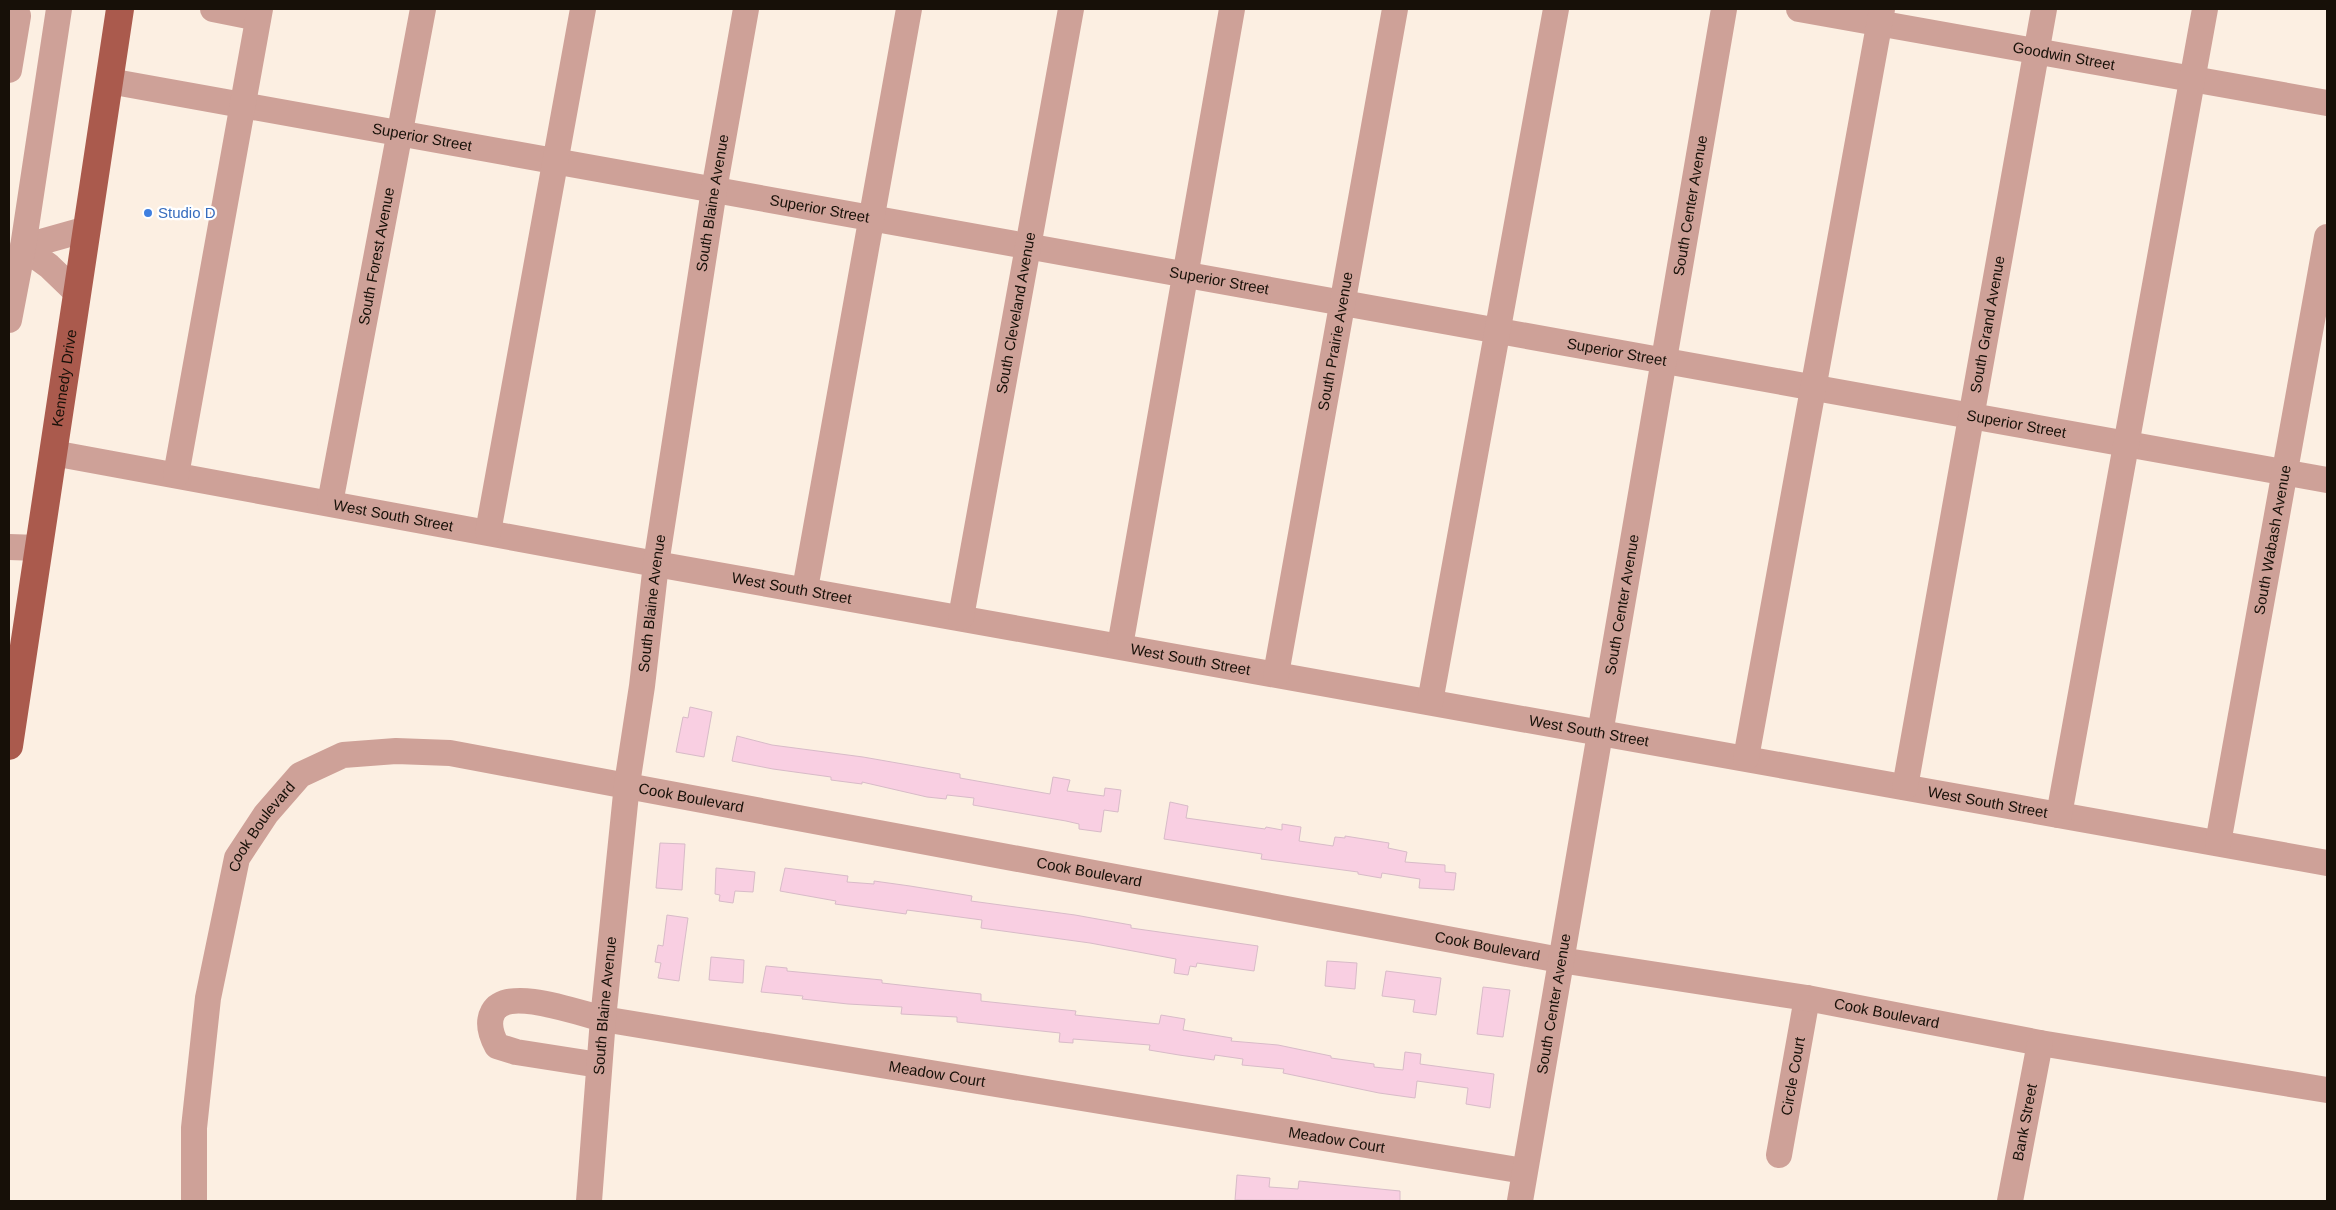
<svg xmlns="http://www.w3.org/2000/svg" width="2336" height="1210" font-family="Arial,sans-serif">
<style>
.building{fill:#f9cfe2;stroke:#d8bbc8}
.lines{fill:none;stroke-linecap:round;stroke-linejoin:round}
.minor{stroke:#cea198;stroke-width:26}
.major{stroke:#aa5a4d;stroke-width:28}
.shop-dot{fill:#3f7fe0;stroke:#fff;stroke-width:2}
.labels{text-anchor:middle;stroke-width:4.5;stroke-linejoin:round;paint-order:stroke}
.street-label{font-size:15px;fill:#171008;stroke:#fff}
.shop-label{font-size:15px;fill:#366cbe;stroke:#fff;text-anchor:start}
</style>
<rect width="100%" height="100%" fill="#fcefe2"/>
<path class="building" d="M690 707 712 712 704 757 676 752 683 717 688 718Z
M737 736 772 745 863 757 960 774V778L1050 794 1053 777 1070 780 1067 791 1104 796 1105 788 1121 790 1118 812 1104 810 1101 832 1079 829V824L1066 821 973 805 974 798 947 795 946 799 927 797 862 782V784L831 780V777L773 769 732 761Z
M1170 802 1188 806 1186 818 1265 829 1266 827 1282 830V824L1301 827 1299 841 1333 846 1335 837 1345 838V836L1389 843 1388 848 1407 852 1405 862 1445 865V872L1456 873 1454 890 1419 888 1420 879 1382 873 1381 878 1358 874V872L1261 859 1262 854 1164 839Z
M660 843 685 844 682 890 656 888Z
M716 868 755 872 753 892 735 891 733 903 719 901 720 895 715 894Z
M785 868 848 876 847 882 874 884V881L910 886 972 896 971 901 1075 915 1131 925V928L1258 946 1254 971 1197 963 1196 967 1190 966 1188 975 1174 973 1176 959 1090 943 981 928 982 920 907 910 906 914 835 904 836 901 780 891Z
M667 915 688 918 679 981 658 978 661 963 655 962 658 945 663 946Z
M711 957 744 960 743 983 709 980Z
M1327 961 1357 963 1355 989 1325 986Z
M766 966 787 968V971L882 980V983L981 994V1001L1076 1011 1075 1015 1159 1024 1161 1015 1185 1019 1183 1030 1232 1038 1231 1041 1278 1045 1331 1056V1058L1374 1064V1067L1403 1070 1405 1052 1421 1054 1420 1064 1494 1074 1490 1108 1466 1104 1468 1088 1417 1081 1415 1098 1379 1093 1283 1073 1284 1069 1242 1065 1243 1059 1215 1055 1214 1060 1179 1055 1149 1050 1150 1045 1073 1039V1043L1059 1042 1060 1033 957 1022V1017L901 1014 902 1007 848 1004 802 999 803 996 761 992Z
M1386 971 1441 978 1436 1015 1413 1012 1415 1000 1382 996Z
M1483 987 1510 990 1503 1037 1477 1034Z
M1237 1175 1270 1178 1269 1187 1298 1189 1299 1181 1400 1191V1201L1235 1200Z"/>
<g class="lines">
<g class="minor">
<path d="M213 9 258 18"/>
<path id="s1" d="M1799 9 2327 103"/>
<path d="M9 70 18 16 11 9"/>
<path id="s2" d="M109 81 2327 480"/>
<path d="M77 293 49 266 23 247 87 229"/>
<path d="M9 320 23 247 59 9"/>
<path id="s3" d="M53 453 656 564 2327 863"/>
<path d="M176 475 260 9"/>
<path id="s4" d="M330 503 423 9"/>
<path d="M488 532 583 9"/>
<path d="M9 547 39 548"/>
<path d="M805 589 909 9"/>
<path id="s5" d="M961 617 1071 9"/>
<path d="M1120 646 1232 9"/>
<path id="s6" d="M1276 674 1395 9"/>
<path d="M1430 702 1556 9"/>
<path d="M1746 758 1882 9"/>
<path id="s7" d="M1905 787 2044 9"/>
<path d="M2059 815 2205 9"/>
<path id="s8" d="M2218 843 2327 237"/>
<path id="s9" d="M599 1065 516 1052 497 1046C491 1035 487 1023 493 1012 507 986 579 1013 603 1019L1524 1171"/>
<path id="s10" d="M1779 1155 1807 998"/>
<path id="s11" d="M194 1201V1128L208 998 237 858 266 814 300 775 343 755 396 751 450 753 1560 960 1807 998 2040 1043 2327 1090"/>
<path id="s12" d="M589 1201 603 1019 627 784 642 686 656 564 714 190 746 9"/>
<path id="s13" d="M1520 1201 1724 9"/>
<path id="s14" d="M2010 1201 2040 1043"/>
</g>
<path class="major" id="s15" d="M9 746 120 9"/>
</g>
<circle class="shop-dot" cx="148" cy="213" r="5"/>
<g class="labels">
<g class="street-label">
<text dy="5" stroke="none"><textPath href="#s1" startOffset="269">Goodwin Street</textPath></text>
<text dy="5" stroke="none"><textPath href="#s2" startOffset="318">Superior Street</textPath></text>
<text dy="5" stroke="none"><textPath href="#s12" startOffset="1006">South Blaine Avenue</textPath></text>
<text dy="5" stroke="none"><textPath href="#s13" startOffset="1010">South Center Avenue</textPath></text>
<text dy="5" stroke="none"><textPath href="#s2" startOffset="722">Superior Street</textPath></text>
<text dy="5" stroke="none"><textPath href="#s4" startOffset="251">South Forest Avenue</textPath></text>
<text dy="5" stroke="none"><textPath href="#s2" startOffset="1128">Superior Street</textPath></text>
<text dy="5" stroke="none"><textPath href="#s5" startOffset="309">South Cleveland Avenue</textPath></text>
<text dy="5" stroke="none"><textPath href="#s7" startOffset="470">South Grand Avenue</textPath></text>
<text dy="5" stroke="none"><textPath href="#s6" startOffset="338">South Prairie Avenue</textPath></text>
<text dy="5" stroke="none"><textPath href="#s2" startOffset="1532">Superior Street</textPath></text>
<text dy="5" stroke="none"><textPath href="#s15" startOffset="372">Kennedy Drive</textPath></text>
<text dy="5" stroke="none"><textPath href="#s2" startOffset="1938">Superior Street</textPath></text>
<text dy="5" stroke="none"><textPath href="#s3" startOffset="346">West South Street</textPath></text>
<text dy="5" stroke="none"><textPath href="#s8" startOffset="308">South Wabash Avenue</textPath></text>
<text dy="5" stroke="none"><textPath href="#s3" startOffset="751">West South Street</textPath></text>
<text dy="5" stroke="none"><textPath href="#s12" startOffset="601">South Blaine Avenue</textPath></text>
<text dy="5" stroke="none"><textPath href="#s13" startOffset="605">South Center Avenue</textPath></text>
<text dy="5" stroke="none"><textPath href="#s3" startOffset="1156">West South Street</textPath></text>
<text dy="5" stroke="none"><textPath href="#s3" startOffset="1561">West South Street</textPath></text>
<text dy="5" stroke="none"><textPath href="#s11" startOffset="851">Cook Boulevard</textPath></text>
<text dy="5" stroke="none"><textPath href="#s3" startOffset="1966">West South Street</textPath></text>
<text dy="5" stroke="none"><textPath href="#s11" startOffset="386">Cook Boulevard</textPath></text>
<text dy="5" stroke="none"><textPath href="#s11" startOffset="1256">Cook Boulevard</textPath></text>
<text dy="5" stroke="none"><textPath href="#s11" startOffset="1661">Cook Boulevard</textPath></text>
<text dy="5" stroke="none"><textPath href="#s13" startOffset="200">South Center Avenue</textPath></text>
<text dy="5" stroke="none"><textPath href="#s12" startOffset="196">South Blaine Avenue</textPath></text>
<text dy="5" stroke="none"><textPath href="#s11" startOffset="2066">Cook Boulevard</textPath></text>
<text dy="5" stroke="none"><textPath href="#s9" startOffset="594">Meadow Court</textPath></text>
<text dy="5" stroke="none"><textPath href="#s10" startOffset="80">Circle Court</textPath></text>
<text dy="5" stroke="none"><textPath href="#s14" startOffset="80">Bank Street</textPath></text>
<text dy="5" stroke="none"><textPath href="#s9" startOffset="999">Meadow Court</textPath></text>
</g>
<g class="shop-label">
<text x="158" y="218">Studio D</text>
</g>
</g>
<rect width="2336" height="1210" fill="none" stroke="#171008" stroke-width="20"/>
</svg>
